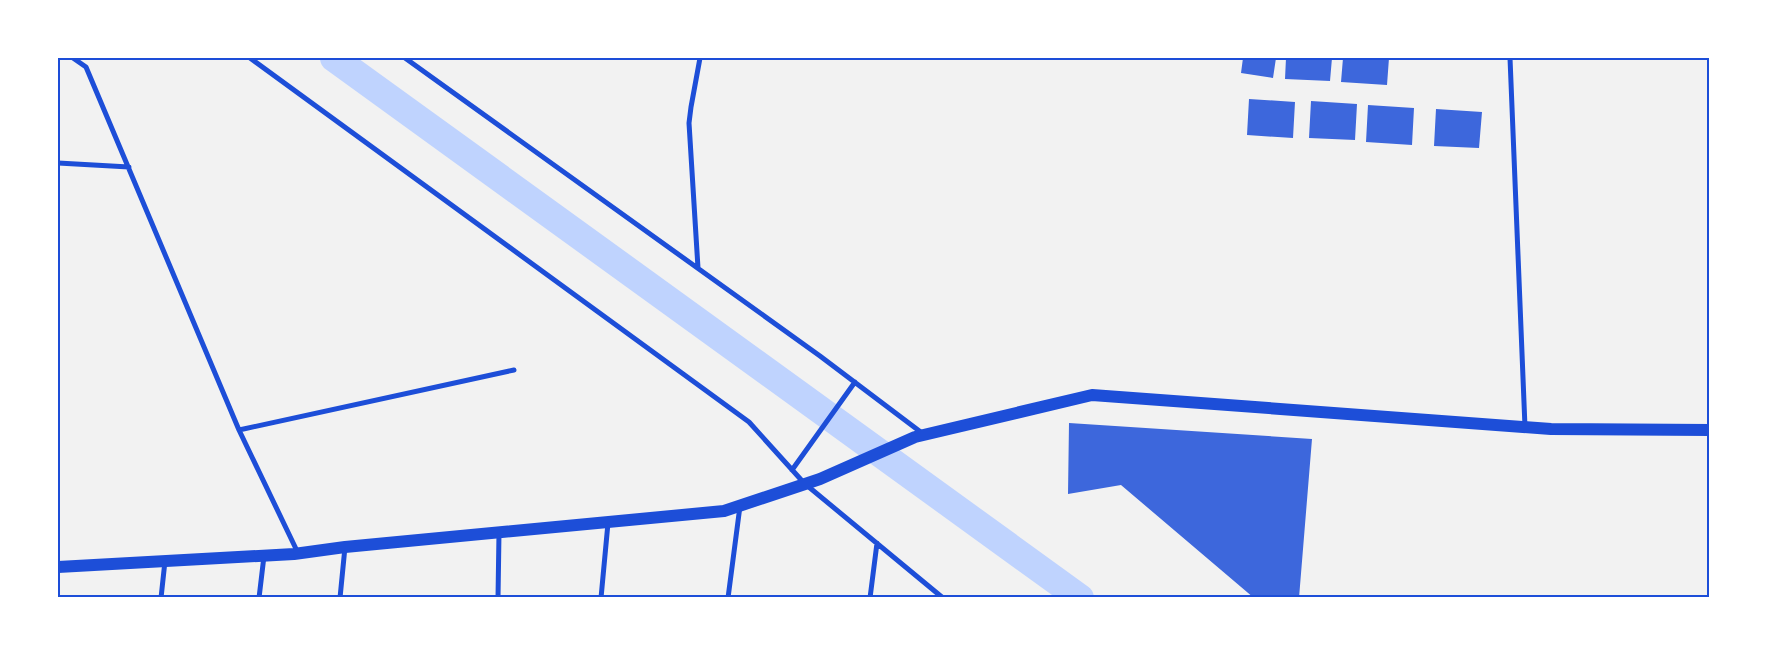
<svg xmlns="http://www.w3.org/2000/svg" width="1767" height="655" font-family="Quicksand,sans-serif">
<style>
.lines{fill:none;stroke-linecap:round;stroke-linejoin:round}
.canal{stroke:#bfd3fe;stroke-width:28}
.building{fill:#3d67dc}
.minor{stroke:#1d4ed8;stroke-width:5}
.primary{stroke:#1d4ed8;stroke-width:12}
.neatline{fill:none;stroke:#1d4ed8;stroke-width:2}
</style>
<rect width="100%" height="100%" fill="#f2f2f2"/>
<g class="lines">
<path class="canal" d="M334 58 1080 598"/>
</g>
<path class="building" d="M1243 58H1276L1273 78 1241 73Z
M1286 58H1332L1330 81 1285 79Z
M1343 58H1389L1387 85 1341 82Z
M1249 99 1295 102 1293 138 1247 135Z
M1311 101 1357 104 1355 140 1309 138Z
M1368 105 1414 108 1412 145 1366 142Z
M1436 109 1482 112 1479 148 1434 146Z
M1069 423 1312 439 1299 598H1254L1121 485 1068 494Z"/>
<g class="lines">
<path class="minor" d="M73 58 86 67 239 430 298 553
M250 58 749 422 804 483 943 598
M405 58 820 356 922 433
M1510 58 1525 427
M58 163 129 167
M698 268 689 123 691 107 700 58
M239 430 514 370
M792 470 855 382
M161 598 165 561
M259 598 264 556
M340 598 345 547
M498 598 499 533
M601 598 608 523
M728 598 740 506
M870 598 877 543"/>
<path class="primary" d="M58 567 294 554 345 547 724 511 820 479 915 437 1092 395 1551 429 1710 430"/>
</g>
<rect width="1767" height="655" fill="none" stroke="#ffffff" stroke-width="118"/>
<rect x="59" y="59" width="1649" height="537" class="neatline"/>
</svg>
